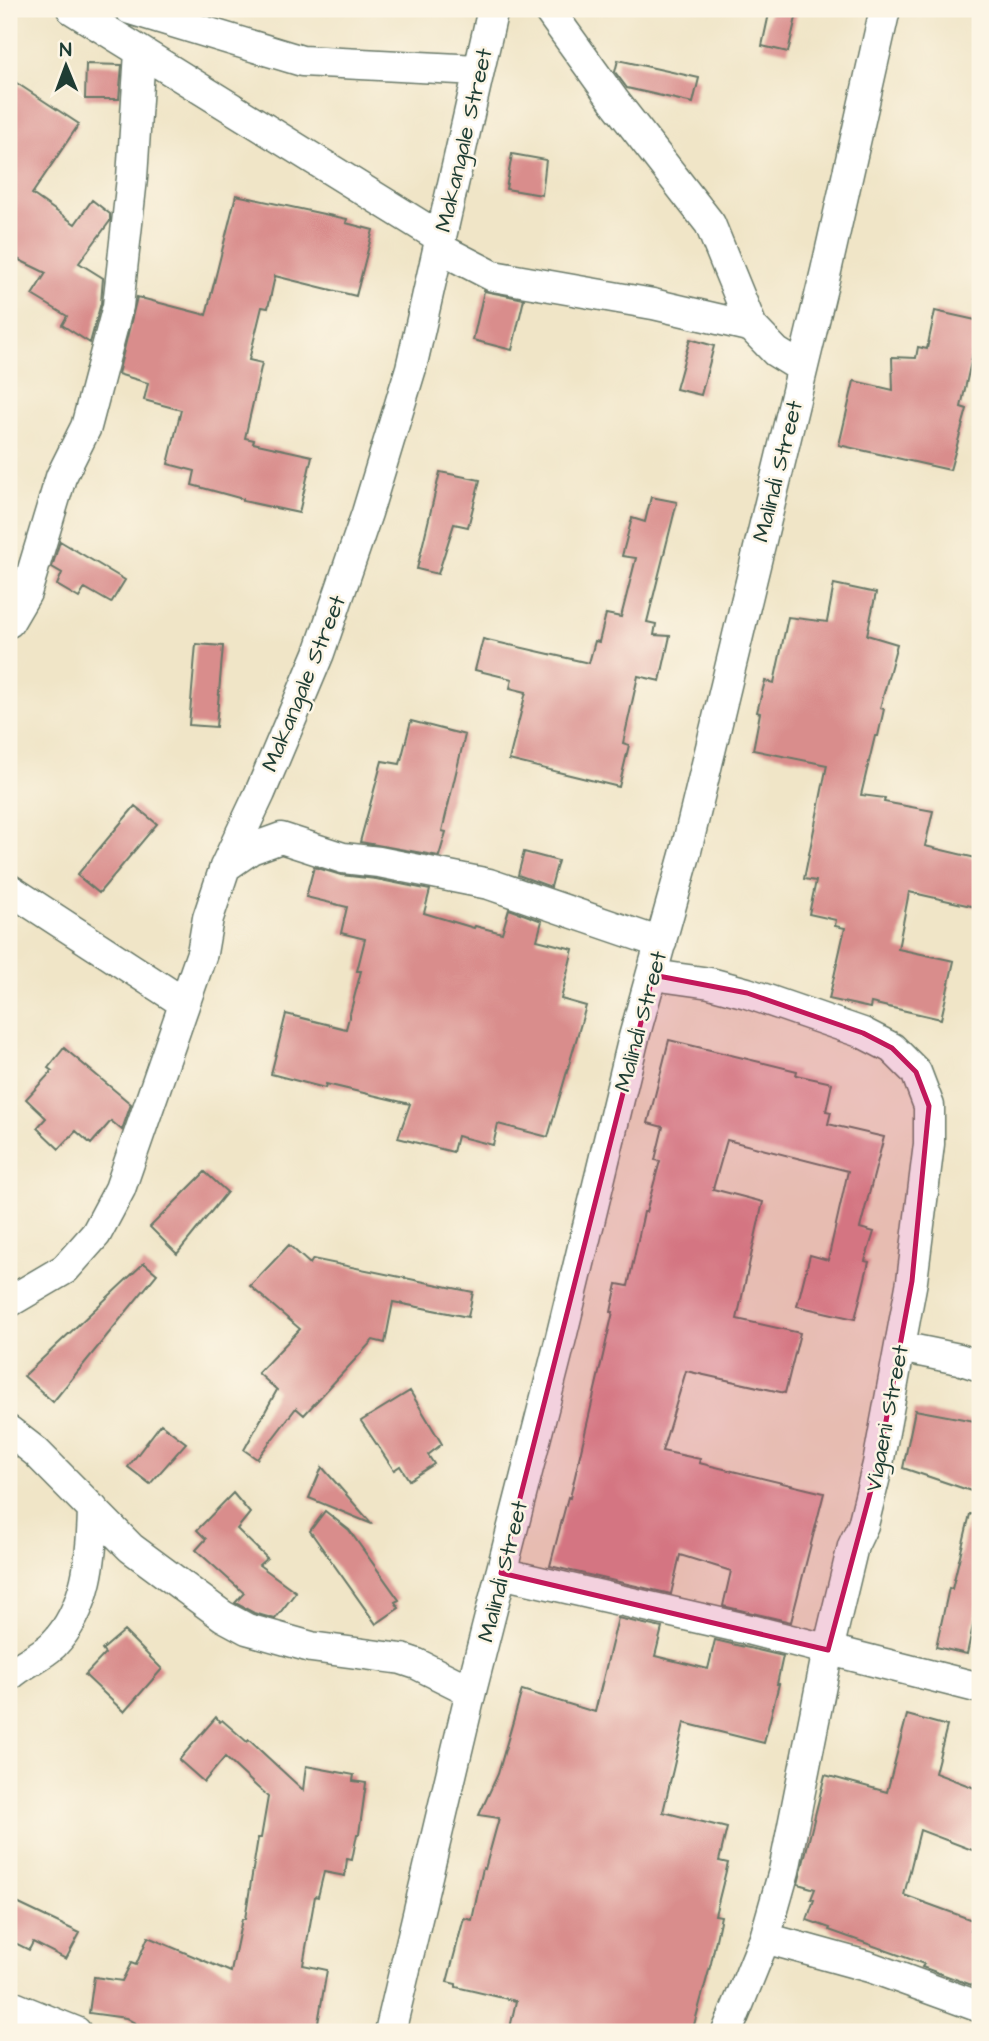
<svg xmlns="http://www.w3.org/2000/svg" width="989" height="2041" font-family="'Architects Daughter',sans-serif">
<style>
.building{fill:#d98d8c}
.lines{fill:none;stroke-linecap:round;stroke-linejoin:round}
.street-casing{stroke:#687867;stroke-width:33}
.street{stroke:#fff;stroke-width:30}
.marked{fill:#c2185b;fill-opacity:0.2;stroke:#c2185b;stroke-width:5;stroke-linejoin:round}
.labels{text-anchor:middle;stroke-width:5;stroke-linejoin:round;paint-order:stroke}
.street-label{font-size:23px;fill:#1f3d34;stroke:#fcf5e5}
</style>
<rect width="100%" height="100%" fill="#fcf5e5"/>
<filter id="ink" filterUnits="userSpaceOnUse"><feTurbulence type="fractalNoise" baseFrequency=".0143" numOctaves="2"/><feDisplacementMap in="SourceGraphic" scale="14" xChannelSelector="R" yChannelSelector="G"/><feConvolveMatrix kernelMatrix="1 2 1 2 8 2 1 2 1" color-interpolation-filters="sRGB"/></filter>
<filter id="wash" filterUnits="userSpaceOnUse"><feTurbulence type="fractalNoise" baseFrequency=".00686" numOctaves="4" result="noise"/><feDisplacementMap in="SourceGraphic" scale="28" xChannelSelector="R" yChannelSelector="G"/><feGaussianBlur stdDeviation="1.57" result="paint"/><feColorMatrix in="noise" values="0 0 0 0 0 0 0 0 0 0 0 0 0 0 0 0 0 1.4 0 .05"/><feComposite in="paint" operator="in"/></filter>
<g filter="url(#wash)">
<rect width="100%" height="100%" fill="#f0e5c7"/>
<g id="blocks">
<path class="building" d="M770 9H798L788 52 762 46Z
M618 60 699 78 693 103 627 88 615 72Z
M86 64 122 65 119 99H85Z
M9 78 79 124 32 194 75 224 92 200 110 214V221L79 263 103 278 101 303 90 343 62 325 67 316 32 295 46 273 9 255Z
M512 154 546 160 542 195 506 189Z
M236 195 347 219 346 223 373 230 356 296 275 276 268 308 262 307 249 360 262 363 245 438 254 440 253 443 312 456 299 513 243 501V499L192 485 195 471 168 464 181 410 144 400 148 383 118 374 137 297 206 315Z
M484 291 524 299 512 350 473 340Z
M935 311 980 321 961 407 967 409 950 470 839 445 854 381 893 390 892 357 916 358 918 347 927 349Z
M690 339 714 346 701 395 676 389Z
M440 472 480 480 468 527 454 524 438 574 417 569Z
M651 497 677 502 647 622 656 624 654 635 670 636 660 681 638 676 623 743 629 745 619 787 509 760 526 692 510 688 512 679 475 670 483 639 589 663 595 641 599 642 606 614 621 617 636 558 622 556 632 518 645 522Z
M60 541 125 580 111 603 85 588 79 598 57 585 62 573 52 567Z
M834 584 876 593 867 635 897 644 880 708 884 709 878 736H875L861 795 885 798 884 802 933 811 925 846 980 859V908L909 892 898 949 954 961 941 1019 871 1003 870 1008 829 999 845 928 835 926 836 920 809 914 816 881 804 879 827 765 753 750 760 713 757 712 765 681 774 683 788 617 827 622Z
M196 644 223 646 216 727 189 725Z
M411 721 465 735 442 831 446 832 439 856 360 842 382 761 400 764Z
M135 806 157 824 99 893 77 875Z
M524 852 558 861 551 887 518 875Z
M314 867 341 875 376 879 430 890 424 913 474 928 475 926 502 933 509 909 542 921 537 940 573 949 561 999 586 1006 548 1137 498 1124 493 1145 457 1136 453 1152 398 1138 410 1104 326 1084 325 1088 271 1074 286 1014 346 1029 361 971H357L365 939 341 933 347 907 306 897Z
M669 1040 797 1071 796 1075 832 1083 826 1111 831 1112 828 1124 884 1137 860 1228 874 1232 865 1261 869 1262 855 1319 797 1306 810 1255 828 1260 848 1171 727 1140 713 1189 763 1202 737 1319 800 1333 785 1393 686 1371 662 1451 700 1459 699 1463 824 1493 791 1622 723 1606 731 1571 680 1555 671 1594 550 1566 568 1497 570 1498 613 1312H611L617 1284 628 1286 644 1212H646L660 1161 655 1160 663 1127 648 1123Z
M64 1048 131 1104 122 1130 111 1121 91 1144 76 1131 59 1149 37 1128 46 1118 26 1099 52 1071 48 1068Z
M205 1172 227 1192 177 1254 150 1227Z
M289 1245 310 1264 313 1259 473 1292 468 1317 393 1302 385 1343 373 1340 304 1415 296 1408 257 1459 244 1450 277 1390 258 1373 300 1329 250 1286Z
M144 1263 157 1274 53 1402 24 1376Z
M410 1391 442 1444 428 1455 434 1464 409 1480 400 1466 394 1470 361 1421Z
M915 1410 980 1422V1494L903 1468Z
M161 1424 186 1443 150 1484 128 1467Z
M322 1467 372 1524 309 1498Z
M233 1493 250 1513 237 1529 267 1558 259 1565 296 1592 275 1619 254 1613 235 1603 244 1593 196 1550 206 1539 197 1530Z
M325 1511 349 1530 399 1600 395 1602 399 1608 376 1624 310 1531Z
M970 1514 980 1515V1592L967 1654 936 1647 949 1588 952 1589Z
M618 1618 662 1628 655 1656 708 1669 715 1640 783 1656 777 1684H779L764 1743 684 1723 663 1812 727 1828 719 1861 728 1863 715 1915 721 1916 711 1963 692 2032H530L510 2028 516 2001 456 1987V1984L447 1982 464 1918 472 1920 483 1868 485 1869 499 1818 479 1815 498 1774 522 1690 595 1712Z
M124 1631 162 1669 124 1712 85 1675 105 1654 102 1650Z
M907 1715 947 1726 935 1773 980 1790V1853L920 1830 904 1895 975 1921 971 1930 980 1934V1988L922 1967 924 1964 829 1930 830 1928 807 1920 814 1900 811 1899 815 1889 798 1884 825 1775 887 1792Z
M216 1717 220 1722 222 1720 247 1742 249 1740 303 1790 306 1766 354 1775 353 1781 366 1783 359 1834H357L352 1860 347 1859 345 1876 324 1872 318 1897 315 1896 303 1965 327 1970 317 2029 310 2028V2032H151L126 2018 89 2013 94 1977 122 1981 131 1963 136 1965 148 1937 231 1972 242 1919H245L258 1838H261L268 1797 225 1757 204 1782 179 1760Z
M17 1903 80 1933 66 1959 33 1942 29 1950 9 1940V1920Z"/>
</g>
</g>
<g filter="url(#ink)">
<use href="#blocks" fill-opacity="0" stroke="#687867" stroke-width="2"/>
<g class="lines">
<g class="street-casing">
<path id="street" d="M72 9 441 238
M130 9 302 61 478 70
M548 9 615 102 710 224 752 327 776 352 802 368
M439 248 493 276 653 304 752 327
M9 622 26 593 61 477 86 427 118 306 132 178 140 52
M225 867 251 849 281 838 343 858 379 862 489 884 661 943
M9 889 184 1003
M653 975 710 983 747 993 863 1033 892 1048 916 1072 929 1106V1144L912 1281 878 1464 863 1525 853 1546 828 1650 784 1871 765 1938 727 2032
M9 1302 65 1269 96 1234 120 1189 202 953 208 918 225 867 260 793 319 653 367 513 411 368 493 9
M900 1347 959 1359 980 1366
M9 1431 36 1452 131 1548 223 1616 247 1629 311 1647 402 1659 417 1664 471 1691
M501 1573 751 1630 980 1688
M9 1676C22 1664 40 1657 53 1645 88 1609 92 1556 93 1509
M765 1938 870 1967 980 2007
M9 2005 76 2032
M390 2032 471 1691 557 1354 634 1037 685 855 826 271 885 9"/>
</g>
<use href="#street" class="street"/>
</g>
</g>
<path class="marked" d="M653 975 747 993 863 1033 892 1048 916 1072 929 1106 912 1281 878 1464 828 1650 501 1573Z"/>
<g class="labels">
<g class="street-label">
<text transform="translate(463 140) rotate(-77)" y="8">Makangale Street</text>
<text transform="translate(777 471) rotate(-76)" y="8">Malindi Street</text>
<text transform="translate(303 683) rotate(-68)" y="8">Makangale Street</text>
<text transform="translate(640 1021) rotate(-75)" y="8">Malindi Street</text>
<text transform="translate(886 1418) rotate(-79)" y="8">Vigaeni Street</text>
<text transform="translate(502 1571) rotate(-76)" y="8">Malindi Street</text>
</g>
</g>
<rect width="989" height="2041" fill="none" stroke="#fcf5e5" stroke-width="35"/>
<g transform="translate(66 66) rotate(359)" stroke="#fcf5e5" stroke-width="5" paint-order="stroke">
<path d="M0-5L12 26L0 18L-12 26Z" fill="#1f3d34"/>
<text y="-10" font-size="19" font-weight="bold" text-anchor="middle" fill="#1f3d34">N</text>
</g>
</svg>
